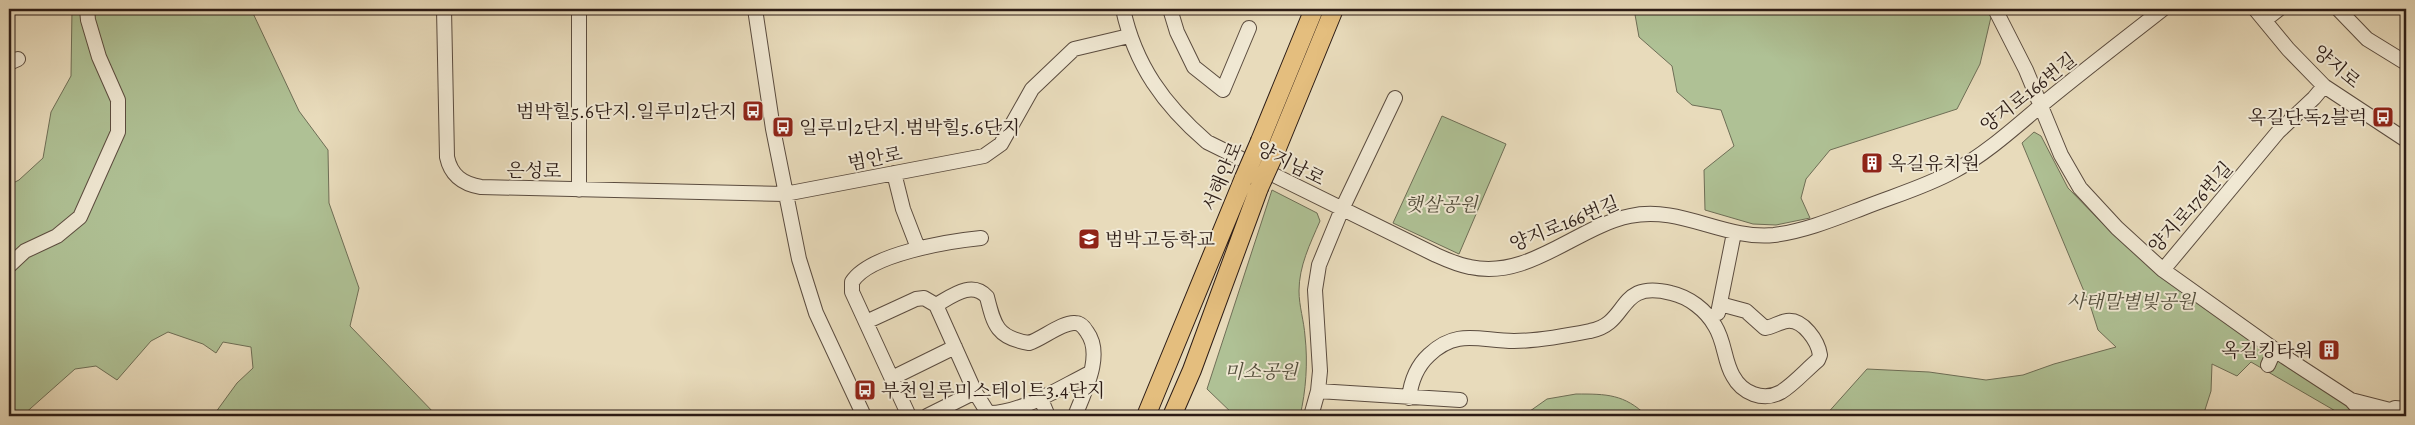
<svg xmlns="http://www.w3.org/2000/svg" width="2415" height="425" font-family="Alegreya,'Noto Serif KR',serif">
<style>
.green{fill:#afc195;stroke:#6e6e56}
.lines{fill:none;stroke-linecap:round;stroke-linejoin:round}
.minor-casing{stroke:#5b4c3f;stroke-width:16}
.major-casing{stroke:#2c1c16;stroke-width:20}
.minor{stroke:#f0e8d3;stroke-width:14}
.major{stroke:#e4be7e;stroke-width:18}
.major-bridge-casing{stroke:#2c1c16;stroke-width:20;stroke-linecap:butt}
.major-bridge{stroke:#e4be7e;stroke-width:18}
.labels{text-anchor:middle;stroke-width:4;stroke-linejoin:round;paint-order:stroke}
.street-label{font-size:19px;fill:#2c1c16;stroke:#f0e8d3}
.poi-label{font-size:19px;fill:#2c1c16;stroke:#f0e8d3;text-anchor:start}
.park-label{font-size:19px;font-style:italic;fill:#534e3c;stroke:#f0e8d3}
</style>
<rect width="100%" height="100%" fill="#e8dbbb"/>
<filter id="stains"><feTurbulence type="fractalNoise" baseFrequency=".004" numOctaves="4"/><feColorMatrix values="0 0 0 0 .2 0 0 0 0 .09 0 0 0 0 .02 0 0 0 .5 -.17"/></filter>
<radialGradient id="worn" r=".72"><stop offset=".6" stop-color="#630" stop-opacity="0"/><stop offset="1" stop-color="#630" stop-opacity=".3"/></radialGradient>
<path class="green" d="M72 9H251L299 111 328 150 329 203 359 288 350 326 437 416H213L237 383 253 368 251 347 223 342 216 353 203 344 168 332 151 341 117 380 96 366 75 369 22 416H9V185L19 180 43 158 51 112 71 76Z
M1634 9H1987L1991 17 1980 64 1957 109 1830 150 1806 179 1801 198 1810 218 1776 225 1753 224 1705 210 1704 170 1734 146 1721 110 1692 105 1677 92 1672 66 1639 37Z
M1442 116 1506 144 1459 254 1393 223Z
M2034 132 2041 136 2068 188 2111 232 2362 416H2344L2251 362 2237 376 2212 364 2211 391 2203 416H1825L1867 369 1929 372 1986 380 2023 375 2054 364 2116 347 2098 330 2091 308 2022 143Z
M1272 190 1317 213 1320 221C1310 244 1299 266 1299 291 1299 306 1304 321 1305 336 1308 362 1306 391 1300 416H1235L1207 389Z
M1576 394C1607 394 1624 394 1647 416H1523L1547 399Z"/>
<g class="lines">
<g class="minor-casing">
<path id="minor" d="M444 9 447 157C451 176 463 184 481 187L785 194 984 156 1001 144 1032 89 1074 49 1129 36
M755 9 773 129 799 259 816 313 864 416
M1123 9C1135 65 1164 105 1207 142L1436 255C1447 260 1458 265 1470 267 1529 280 1576 227 1630 216 1680 205 1724 240 1774 235 1805 231 1834 219 1863 208 1893 196 1925 187 1954 171 1984 155 2012 130 2038 108 2079 74 2121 42 2163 9
M1170 9 1177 32 1194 67 1223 90 1249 28
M1995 9 2026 70 2061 155 2080 188 2117 228 2163 270 2285 357 2351 400 2365 416
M2255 9 2288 49 2324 86 2406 140
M2338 9 2367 39 2406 63
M2265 20 2279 9
M9 63 18 59
M894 173 903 209 918 248
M579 190V9
M9 266 25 251 57 236 80 217 118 132V100L99 57 88 20 87 9
M2163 270 2278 132 2314 98 2324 86
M936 305C952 296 972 280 987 297 994 325 997 338 1029 343 1042 339 1062 322 1075 323 1081 323 1084 327 1087 332 1104 355 1084 392 1075 416
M1718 313 1734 233
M866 322 916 299 924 298 936 305 975 392
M2268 365 2272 356
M892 378 955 347
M1318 391 1460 400
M1040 397 1048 416
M1409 398C1411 381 1416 367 1429 355 1457 328 1480 341 1514 341 1539 341 1565 336 1590 331 1630 324 1616 279 1671 293 1689 297 1706 310 1715 326 1725 342 1724 361 1733 376 1742 393 1763 402 1781 392 1794 384 1806 370 1818 360L1820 355C1818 341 1803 319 1787 321 1779 322 1773 327 1765 328L1746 311 1720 304
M2351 400 2390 410
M2383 414 2395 408 2406 409
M909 416 852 292V282C869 254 950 241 981 238
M927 416 975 392 988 413C1020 414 1061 387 1090 373
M1311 416 1318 391 1320 371 1315 290 1319 265 1342 209 1395 98"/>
</g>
<g class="major-casing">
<path id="major" d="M1260 141 1314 9
M1277 148 1334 9
M1146 416 1244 178
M1172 416 1192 370 1259 188"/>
</g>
<use href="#minor" class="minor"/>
<use href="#major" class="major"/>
<g class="major-bridge-casing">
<path id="major-bridge" d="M1244 178 1260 141
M1259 188 1277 148"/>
</g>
<use href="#major-bridge" class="major-bridge"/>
</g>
<defs>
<g id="bus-square" transform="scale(1.125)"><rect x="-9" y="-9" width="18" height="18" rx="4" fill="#8f2418" stroke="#f0e8d3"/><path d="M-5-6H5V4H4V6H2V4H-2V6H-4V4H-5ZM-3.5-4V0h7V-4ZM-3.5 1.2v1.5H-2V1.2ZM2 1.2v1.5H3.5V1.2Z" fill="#fff"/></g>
<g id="building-square" transform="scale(1.125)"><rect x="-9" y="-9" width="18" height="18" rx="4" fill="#8f2418" stroke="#f0e8d3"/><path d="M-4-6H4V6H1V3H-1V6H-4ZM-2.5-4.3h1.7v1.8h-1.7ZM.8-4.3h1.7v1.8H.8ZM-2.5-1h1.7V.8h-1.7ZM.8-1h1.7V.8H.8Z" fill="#fff"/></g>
<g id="school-square" transform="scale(1.125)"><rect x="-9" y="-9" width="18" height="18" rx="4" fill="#8f2418" stroke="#f0e8d3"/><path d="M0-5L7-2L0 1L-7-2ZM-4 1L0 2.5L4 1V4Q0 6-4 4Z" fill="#fff"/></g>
</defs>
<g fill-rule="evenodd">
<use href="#bus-square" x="753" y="111"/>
<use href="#bus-square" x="2383" y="117"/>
<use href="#bus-square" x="783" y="127"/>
<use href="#building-square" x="1872" y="163"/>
<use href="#school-square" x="1089" y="239"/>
<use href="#building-square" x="2329" y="350"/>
<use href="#bus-square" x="865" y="390"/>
</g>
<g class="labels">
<g class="street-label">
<text transform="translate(2337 66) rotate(40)" y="7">양지로</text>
<text transform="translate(2028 92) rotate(-38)" y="7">양지로166번길</text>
<text transform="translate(875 158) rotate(-11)" y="7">범안로</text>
<text transform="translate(1291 163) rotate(27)" y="7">양지남로</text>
<text transform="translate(534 170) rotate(1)" y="7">은성로</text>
<text transform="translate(1222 176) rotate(-67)" y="7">서해안로</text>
<text transform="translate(2190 207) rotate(-48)" y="7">양지로176번길</text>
<text transform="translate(1564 223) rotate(-22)" y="7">양지로166번길</text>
</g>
<g class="poi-label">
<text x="737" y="118" text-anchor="end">범박힐5.6단지.일루미2단지</text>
<text x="2367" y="124" text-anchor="end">옥길단독2블럭</text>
<text x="799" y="134">일루미2단지.범박힐5.6단지</text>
<text x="1888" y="170">옥길유치원</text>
<text x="1105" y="246">범박고등학교</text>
<text x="2313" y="357" text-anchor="end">옥길킹타워</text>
<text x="881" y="397">부천일루미스테이트3.4단지</text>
</g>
<g class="park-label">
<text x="1441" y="211">햇살공원</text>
<text x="2131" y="308">사태말별빛공원</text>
<text x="1261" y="378">미소공원</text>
</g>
</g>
<rect width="2415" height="425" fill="none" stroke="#e8dbbb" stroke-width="30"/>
<rect x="10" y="10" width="2395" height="405" fill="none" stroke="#2c1c16" stroke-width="2.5"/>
<rect x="15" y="15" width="2385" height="395" fill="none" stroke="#2c1c16"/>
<rect width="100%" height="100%" filter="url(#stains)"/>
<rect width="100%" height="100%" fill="url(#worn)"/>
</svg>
